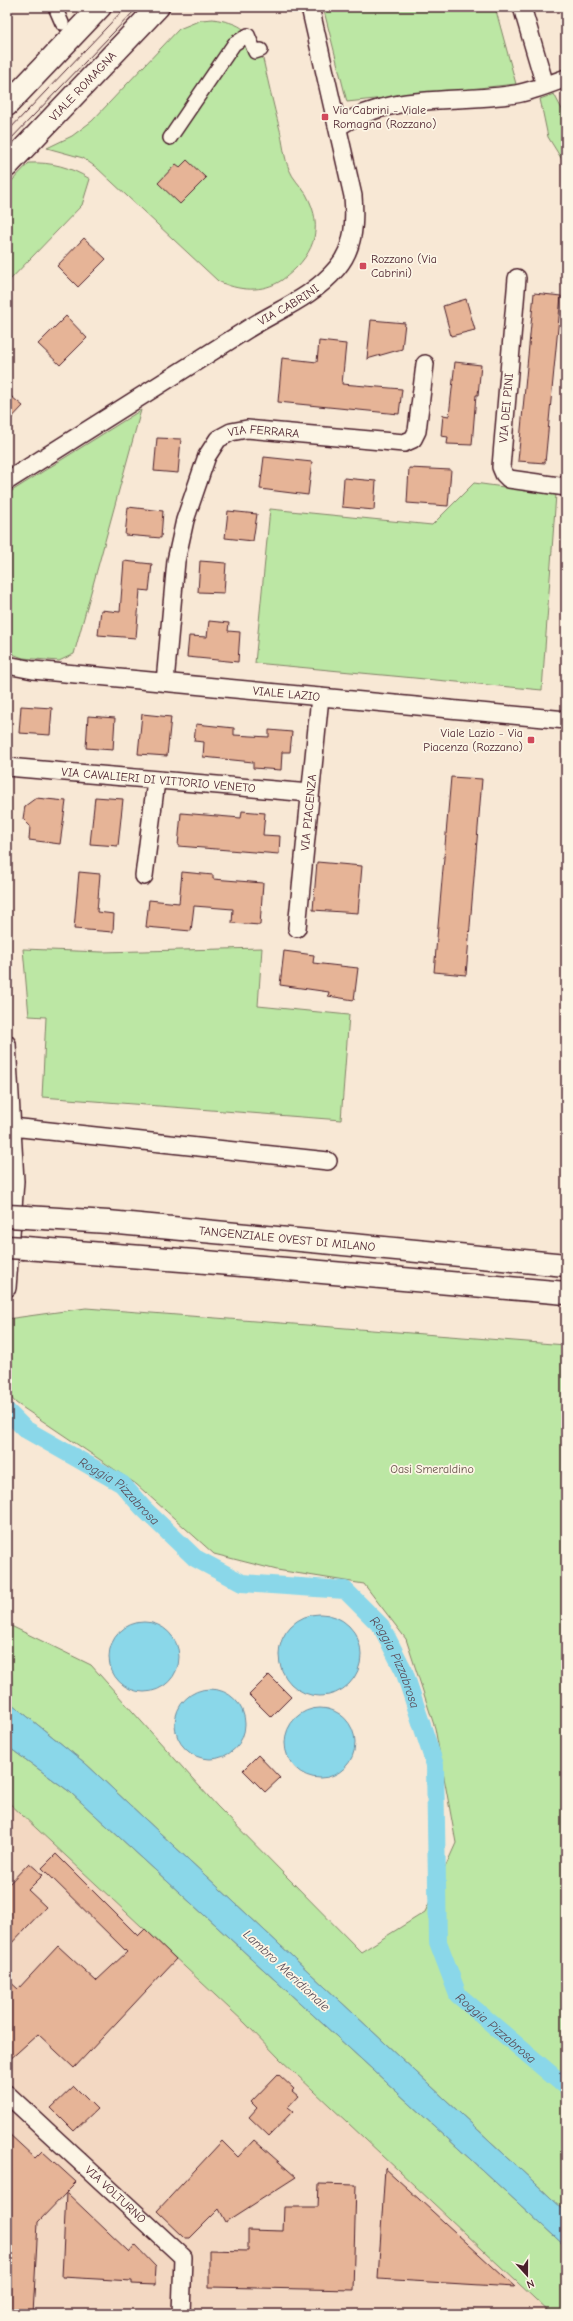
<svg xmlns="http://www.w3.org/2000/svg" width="573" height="2321" font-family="'Comic Neue',sans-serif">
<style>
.built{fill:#f3d8c2}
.green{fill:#bce7a4;stroke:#838368}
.water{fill:#8ad7e9;stroke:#708d9d}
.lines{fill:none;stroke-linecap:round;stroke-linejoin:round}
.canal{stroke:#8ad7e9;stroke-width:18}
.building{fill:#e6b497;stroke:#4a1f2b}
.pedestrian-casing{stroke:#4a1f2b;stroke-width:16}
.minor-casing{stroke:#4a1f2b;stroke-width:20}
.secondary-casing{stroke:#4a1f2b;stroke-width:25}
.motorway-casing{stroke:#4a1f2b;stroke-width:25}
.pedestrian{stroke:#fcf5e5;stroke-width:13}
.minor{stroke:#fcf5e5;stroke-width:17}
.secondary{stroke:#fcf5e5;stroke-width:22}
.motorway{stroke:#fcf5e5;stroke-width:22}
.tram{stroke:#4a1f2b;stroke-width:1}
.motorway-bridge-casing{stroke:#4a1f2b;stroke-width:25;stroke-linecap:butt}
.motorway-bridge{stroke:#fcf5e5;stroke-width:22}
.poi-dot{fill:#d1495b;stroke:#fcf5e5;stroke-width:1.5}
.labels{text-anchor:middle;stroke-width:3.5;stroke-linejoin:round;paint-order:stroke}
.street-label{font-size:12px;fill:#4a1f2b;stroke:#fcf5e5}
.poi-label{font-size:12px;fill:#4a1f2b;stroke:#fcf5e5;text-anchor:start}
.park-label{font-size:12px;fill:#665149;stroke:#fcf5e5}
.water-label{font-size:13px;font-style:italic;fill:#5a4d5a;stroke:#fcf5e5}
</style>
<rect width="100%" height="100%" fill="#f8e8d5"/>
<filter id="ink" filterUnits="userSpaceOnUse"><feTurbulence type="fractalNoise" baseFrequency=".025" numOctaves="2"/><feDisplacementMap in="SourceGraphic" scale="8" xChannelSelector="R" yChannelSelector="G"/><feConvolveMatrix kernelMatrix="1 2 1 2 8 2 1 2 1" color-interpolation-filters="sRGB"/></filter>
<g filter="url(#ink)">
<path class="built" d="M7 1801 245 2023 280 2059 551 2314H7Z"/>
<path class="green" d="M323 7H495L516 84 347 102Z
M213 19C239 23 247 28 261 50 267 77 273 104 280 130 283 143 284 157 289 169 293 179 300 185 306 194 326 230 312 258 282 280 263 293 238 291 218 281L97 168 83 158 47 148 72 136 92 121 179 29 201 20Z
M554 94 566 117V166L548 137 540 99Z
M29 163C52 162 70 167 90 179L82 205 7 283V186Z
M141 410 74 654 59 661 23 658 7 652V494Z
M474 483 556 494 542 690 255 663 270 509 432 525Z
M262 948 258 1006 349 1015 341 1120 42 1097 46 1017 29 1016 23 949 102 952Z
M86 1308 566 1345V2212L85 1763 7 1700V1624L91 1665 217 1806 361 1952 425 1912 456 1843 435 1728 406 1639 364 1584 277 1570 214 1554 136 1484 16 1403 7 1393V1319Z
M7 1746 70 1792 566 2247V2314H551L280 2059 245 2023 7 1801Z"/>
<path class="water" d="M279 1655a41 41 0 1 1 82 0a41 41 0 1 1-82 0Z
M109 1657a35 35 0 1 1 70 0a35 35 0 1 1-70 0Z
M175 1724a35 35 0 1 1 70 0a35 35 0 1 1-70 0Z
M7 1700 85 1763 566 2212V2247L70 1792 7 1746Z
M285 1743a35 35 0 1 1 70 0a35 35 0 1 1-70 0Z"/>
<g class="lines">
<path class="canal" id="s1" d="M7 1411 25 1429 122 1484 143 1508 195 1558 242 1583 345 1590 381 1626 404 1671 435 1765 438 1942 458 1995 566 2087"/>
</g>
<path class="building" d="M187 160 206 178 180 204 158 183 176 164 180 167Z
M84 238 106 259 78 287 57 266Z
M534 293 561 296 545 463 518 461Z
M466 299 475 330 451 336 443 306Z
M66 316 87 338 60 365 38 344Z
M371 320 405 323 402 349 367 359Z
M319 341 346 344 342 384 402 389 399 414 278 402 282 358 317 362Z
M455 362 481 365 478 395H476L472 445 447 444 448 437 441 436 443 415 449 416Z
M7 393 23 406 7 423Z
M157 438 181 439 178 473 154 471Z
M264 457 312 462 308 495 260 489Z
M409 468 451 470 448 506 407 503Z
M344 478 376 481 374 510 342 507Z
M128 507 163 511 161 538 125 535Z
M228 511 257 514 253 541 225 538Z
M124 561 152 564 149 591 140 590 136 638 98 635 101 610 120 612Z
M200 561 226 563 224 593 198 592Z
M209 621 229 623 228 631 240 632 238 662 187 657 189 636 207 637Z
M21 706 52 708 50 735 19 733Z
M142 714 171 717 167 756 138 754Z
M88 716 115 718 113 750 86 748Z
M196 724 234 728V735L269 737V730L292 732 290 752H282L281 770 253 768V762L203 757 204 742 194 741Z
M451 777 482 779 466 975 434 972Z
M95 797 123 799 118 846 90 844Z
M36 798 66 801 60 844 29 840 30 826 23 819 25 806Z
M242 811 265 813 263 835 280 836 279 854 178 846 181 813 241 818Z
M317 862 362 866 358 913 313 910Z
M79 872 100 874 97 912 114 914 113 932 74 929Z
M182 872 213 875V879L263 883 260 925 232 923 233 909 194 906 191 931 146 927 149 900 179 903Z
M284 951 314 955 313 963 358 968 354 1000 328 996 329 992 280 985Z
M269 1675 291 1697 271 1717 249 1695Z
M258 1755 280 1778 265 1792 243 1770Z
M56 1854 138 1936 145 1929 176 1959 74 2068 38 2034 7 2062V1979L18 1989 58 1946 96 1981 127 1952 42 1868Z
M29 1863 43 1875 28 1890 46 1907 7 1948V1886Z
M278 2074 294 2089 292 2091 298 2096 288 2107 293 2111 269 2136 249 2117 257 2108 251 2102Z
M74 2086 97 2109 74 2131 51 2108Z
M7 2132 35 2158 42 2151 76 2182 66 2192 129 2252 135 2245 156 2267 155 2285 132 2284V2281L62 2277 66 2193 38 2222 33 2314H7Z
M254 2140 296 2177 226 2222 219 2209 190 2238H185L157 2211 222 2141 238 2157Z
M385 2168 515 2287 378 2279Z
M319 2184 356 2185 353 2290 209 2287V2250L248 2251V2230L283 2231 284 2207H318Z"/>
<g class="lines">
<g class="pedestrian-casing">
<path id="pedestrian" d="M55 7 62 23
M170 138 234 44 248 35 255 52 261 50"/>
</g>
<g class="minor-casing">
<g id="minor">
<path d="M522 7 545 85"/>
<path d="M338 127C390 92 456 104 516 94 533 91 550 84 566 78"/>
<path d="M517 278 501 467 504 474 509 479 566 487"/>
<path id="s2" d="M7 481C85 431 164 382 243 332 275 311 312 298 337 268 355 247 355 220 353 196L310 7"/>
<path id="s3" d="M7 665 33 670 566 720"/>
<path id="s4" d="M165 682 176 561 185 520 207 456 218 439 231 432 247 429 404 443 413 439 417 431 425 364"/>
<path id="s5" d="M7 767 310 793"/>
<path d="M144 876 156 781"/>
<path id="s6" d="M297 928 320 697"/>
<path d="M7 1044 15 1181 7 1288"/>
<path d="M12 1127 328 1161"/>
<path id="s7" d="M7 2094 183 2257 181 2314"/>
</g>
</g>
<g class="secondary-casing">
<g id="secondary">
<path d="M7 105 100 7"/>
<path id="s8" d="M7 166 158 7"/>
</g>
</g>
<g class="motorway-casing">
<g id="motorway">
<path id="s9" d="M26 1217 108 1222 566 1265"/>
<path d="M25 1248 194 1261 566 1293"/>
</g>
</g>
<use href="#pedestrian" class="pedestrian"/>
<use href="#minor" class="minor"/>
<use href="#secondary" class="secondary"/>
<use href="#motorway" class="motorway"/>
<path class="tram" d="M7 132 126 7
M7 143 138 7"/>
<g class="motorway-bridge-casing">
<path id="motorway-bridge" d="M7 1216 26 1217
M7 1247 25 1248"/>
</g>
<use href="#motorway-bridge" class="motorway-bridge"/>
</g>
</g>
<g class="poi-dot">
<rect x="321" y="113" width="8" height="8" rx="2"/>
<rect x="359" y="262" width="8" height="8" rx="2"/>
<rect x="527" y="736" width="8" height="8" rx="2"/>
</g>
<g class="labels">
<g class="street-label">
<text dy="4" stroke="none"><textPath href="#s8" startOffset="110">VIALE ROMAGNA</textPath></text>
<text dy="4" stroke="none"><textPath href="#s2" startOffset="332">VIA CABRINI</textPath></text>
<text transform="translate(506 408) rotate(-85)" y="4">VIA DEI PINI</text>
<text dy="4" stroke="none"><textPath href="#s4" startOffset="299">VIA FERRARA</textPath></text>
<text dy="4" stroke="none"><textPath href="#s3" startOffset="281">VIALE LAZIO</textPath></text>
<text dy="4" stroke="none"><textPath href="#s5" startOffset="152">VIA CAVALIERI DI VITTORIO VENETO</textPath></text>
<text dy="4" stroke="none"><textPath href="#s6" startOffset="116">VIA PIACENZA</textPath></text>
<text dy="4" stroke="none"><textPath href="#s9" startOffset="262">TANGENZIALE OVEST DI MILANO</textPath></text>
<text dy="4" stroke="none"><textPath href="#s7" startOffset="148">VIA VOLTURNO</textPath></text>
</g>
<g class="poi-label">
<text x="333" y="114">Via Cabrini - Viale<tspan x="333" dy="14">Romagna (Rozzano)</tspan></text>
<text x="371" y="263">Rozzano (Via<tspan x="371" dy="14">Cabrini)</tspan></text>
<text x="523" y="737" text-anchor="end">Viale Lazio - Via<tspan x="523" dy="14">Piacenza (Rozzano)</tspan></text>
</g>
<g class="park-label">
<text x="432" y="1473">Oasi Smeraldino</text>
</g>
<g class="water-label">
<text dy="5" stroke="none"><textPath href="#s1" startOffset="139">Roggia Pizzabrosa</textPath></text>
<text dy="5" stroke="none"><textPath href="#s1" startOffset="487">Roggia Pizzabrosa</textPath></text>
<text transform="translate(287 1970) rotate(43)" y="5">Lambro Meridionale</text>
<text dy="5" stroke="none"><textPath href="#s1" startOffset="882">Roggia Pizzabrosa</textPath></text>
</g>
</g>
<rect width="573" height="2321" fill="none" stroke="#fcf5e5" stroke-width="24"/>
<rect x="12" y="12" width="549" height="2297" fill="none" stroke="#4a1f2b" stroke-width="1.5" filter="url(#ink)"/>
<g transform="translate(527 2275) rotate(159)" stroke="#fcf5e5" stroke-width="3" paint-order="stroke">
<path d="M0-3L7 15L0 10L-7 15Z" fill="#4a1f2b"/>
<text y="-6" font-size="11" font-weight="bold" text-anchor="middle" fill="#4a1f2b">N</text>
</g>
</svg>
